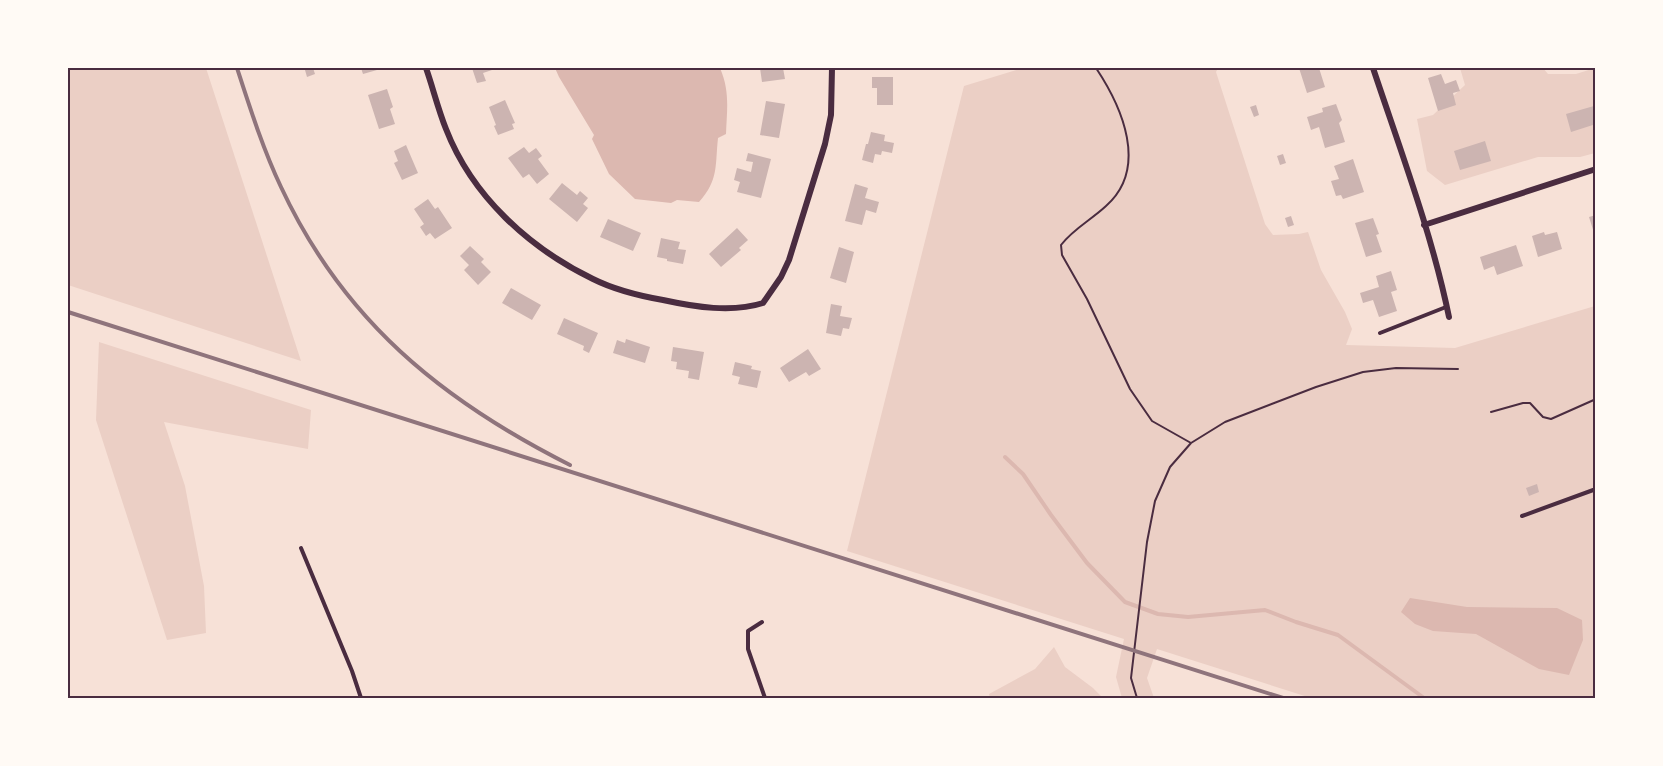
<svg xmlns="http://www.w3.org/2000/svg" width="1663" height="766" font-family="'PT Sans',sans-serif">
<style>
.green{fill:#ebcfc5}
.water{fill:#dcb8b0}
.lines{fill:none;stroke-linecap:round;stroke-linejoin:round}
.stream{stroke:#dcb8b0;stroke-width:4}
.building{fill:#ccb4b1}
.path{stroke:#4a2c40;stroke-width:2}
.service{stroke:#4a2c40;stroke-width:4}
.minor{stroke:#4a2c40;stroke-width:6}
.rail{stroke:#8f747c;stroke-width:4}
.neatline{fill:none;stroke:#4a2c40;stroke-width:2}
</style>
<rect width="100%" height="100%" fill="#f7e1d7"/>
<path class="green" d="M68 68H206L301 361 68 285Z
M1023 68H1218L1216 72 1265 224 1273 235 1299 234 1308 232 1321 270 1345 312 1352 329 1346 345 1455 348 1595 306V698H1311L1157 649 1147 678 1154 698H1122L1116 677 1124 639 847 551 964 86Z
M1460 68H1543L1548 74H1576L1595 68V153L1580 157H1538L1445 185 1427 171 1417 119 1433 115 1465 85Z
M99 342 311 410 308 449 164 422 185 486 204 586 206 633 167 640 96 420Z
M1054 647 1065 667 1093 688 1103 698H990L989 694 1035 669Z"/>
<path class="water" d="M555 68H720C730 91 727 109 726 134L718 138C715 165 719 180 699 202L677 200 671 203 635 199 609 174 592 139 594 135 559 77Z
M1410 598 1467 607 1557 608 1582 620 1583 640 1569 675 1539 669 1476 634 1433 631 1415 624 1401 612Z"/>
<g class="lines">
<path class="stream" d="M1005 457 1023 474 1051 515 1087 563 1125 602 1158 614 1188 617 1265 610 1296 622 1338 635 1424 698"/>
</g>
<path class="building" d="M313 68 315 74 307 77 305 70Z
M361 68H377V70L363 74Z
M472 68H498L483 73 486 81 477 83Z
M760 68H783L785 79 762 82Z
M1299 68H1319L1325 87 1307 93Z
M1441 74 1445 84 1456 80 1460 91 1453 93 1456 105 1438 111 1428 78Z
M872 77H893V105H877V88H872Z
M387 89 393 107 390 109 395 124 379 129 368 95Z
M505 100 515 123 512 124 514 129 498 135 494 126 496 125 489 107Z
M766 101 785 104 779 138 760 135Z
M1336 104 1342 120 1339 123 1345 142 1325 148 1319 127 1311 130 1307 117 1323 112 1322 108Z
M1256 105 1259 115 1254 117 1250 107Z
M1594 106 1596 124 1571 132 1566 114Z
M871 132 885 135 884 141 894 143 892 153 882 151 881 155 875 154 873 163 862 160 866 144H868Z
M1485 141 1491 161 1460 170 1454 151Z
M406 145 418 173 402 180 394 163 398 161 394 151Z
M524 147 529 153 536 148 542 156 538 159 549 174 537 184 529 174 523 178 508 158Z
M748 153 771 159 761 198 737 192 740 182 734 180 737 168 751 172 753 162 746 161Z
M1283 154 1286 163 1280 165 1277 156Z
M1353 159 1364 192 1343 199 1341 195 1336 196 1331 181 1339 179 1334 166Z
M562 183 577 195 580 191 588 198 583 204 588 208 577 222 549 199Z
M855 184 868 188 865 198 879 202 876 213 866 210 862 225 845 221Z
M428 199 435 209 438 207 452 228 435 239 430 233 426 236 420 227 424 224 414 209Z
M1596 215V236H1595L1589 217Z
M1291 216 1294 225 1288 227 1285 218Z
M1373 218 1379 234 1376 235 1382 252 1366 257 1355 223Z
M608 219 641 233 633 251 600 237Z
M737 228 748 240 739 248 741 250 721 267 709 254Z
M1544 232 1545 235 1557 232 1562 249 1538 257 1532 236Z
M661 238 680 242 678 249 686 250 683 264 667 261V259L657 257Z
M1516 245 1523 266 1497 275 1494 266 1484 270 1480 257Z
M470 246 484 259 481 262 491 272 478 285 464 270 469 265 460 256Z
M839 247 854 252 846 283 830 278Z
M1391 271 1397 290 1391 292 1397 311 1379 317 1373 300 1363 303 1360 293 1379 287 1376 276Z
M511 288 541 305 532 320 502 303Z
M831 304 842 306 840 316 852 318 849 329 843 328 841 336 826 333Z
M564 318 598 333 589 353 583 350 584 346 557 334Z
M626 339 650 347 645 363 613 353 617 340 625 343Z
M673 347 704 352 699 380 688 378 689 371 676 369 677 362 671 361Z
M808 349 821 369 809 376 806 372 789 382 780 368Z
M735 362 752 366 751 369 761 371 757 388 738 384 740 377 732 375Z
M1537 484 1539 492 1529 496 1526 488Z"/>
<g class="lines">
<path class="path" d="M1096 68C1122 107 1149 168 1106 206 1091 220 1073 229 1061 245L1062 255 1087 299 1130 389 1152 421 1191 443
M1491 412 1523 403H1530L1543 417 1551 419 1596 399
M1137 698 1131 678 1147 542 1155 501 1170 467 1191 443 1225 422 1316 387 1363 372 1396 368 1458 369"/>
<path class="service" d="M1380 333 1446 307
M1522 516 1596 489
M301 548 352 671 361 698
M762 622 748 631V649L765 698"/>
<path class="minor" d="M426 68C433 88 438 109 446 129 472 196 529 248 593 279 615 290 640 296 663 300 695 307 732 313 763 303L781 277 789 260 825 144 831 115 832 68
M1373 68C1400 149 1432 234 1449 317
M1424 225 1596 169"/>
<path class="rail" d="M237 68C250 108 263 149 281 187 343 320 441 400 570 465
M68 312 1283 698"/>
</g>
<rect width="1663" height="766" fill="none" stroke="#fffaf5" stroke-width="138"/>
<rect x="69" y="69" width="1525" height="628" class="neatline"/>
</svg>
